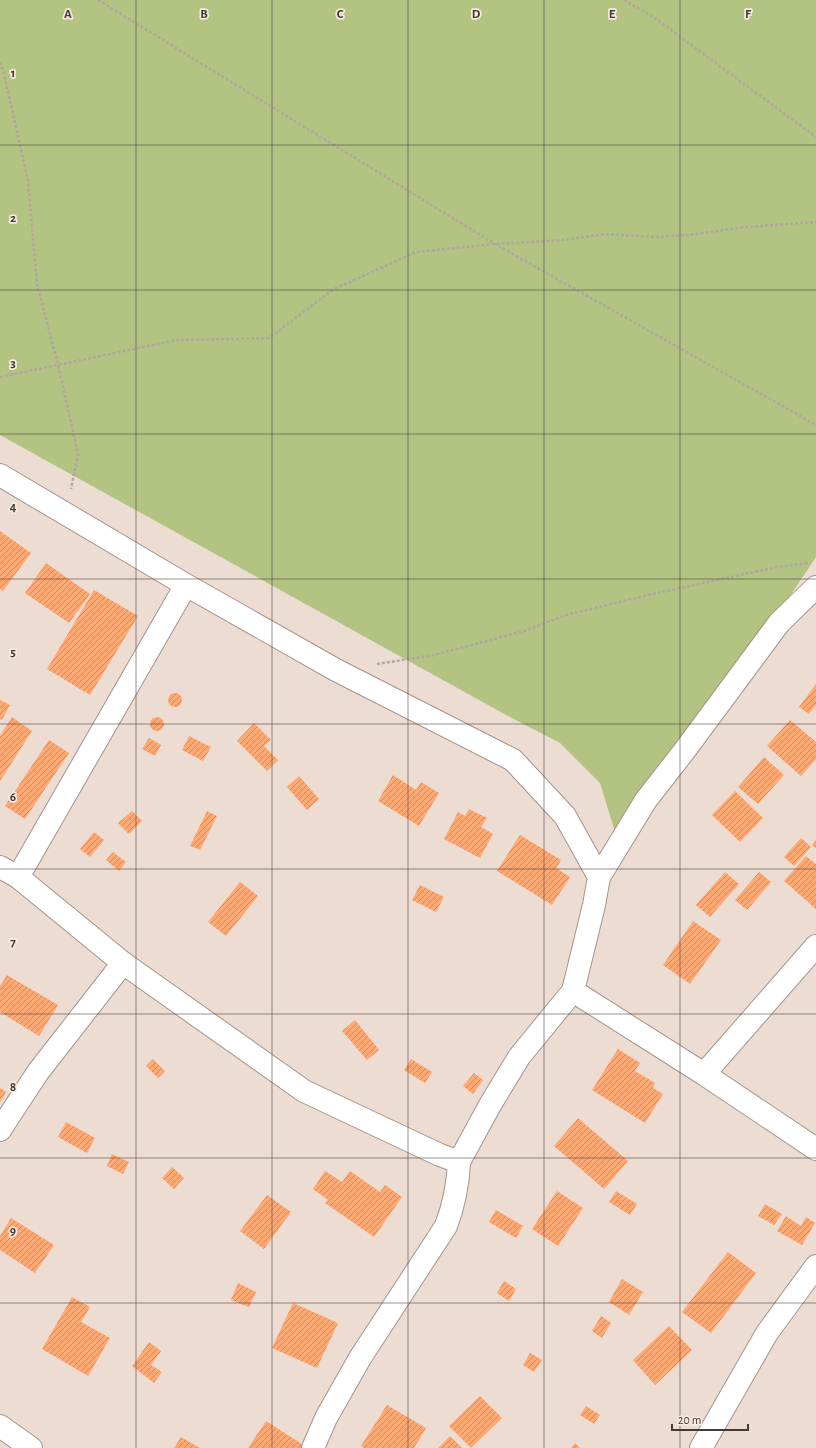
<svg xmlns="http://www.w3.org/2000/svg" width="816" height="1448" font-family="'Alegreya Sans',sans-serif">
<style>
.green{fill:#b2c382}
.building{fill:url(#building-hatch)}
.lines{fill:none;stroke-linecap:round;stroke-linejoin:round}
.minor-casing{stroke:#a3948b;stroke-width:24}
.major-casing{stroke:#a3948b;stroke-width:24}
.path{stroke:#b3a69e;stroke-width:2.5;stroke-dasharray:3 2;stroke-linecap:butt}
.minor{stroke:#fff;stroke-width:22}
.major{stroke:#fff;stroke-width:22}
.grid{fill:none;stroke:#413b37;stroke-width:1;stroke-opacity:0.55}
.grid-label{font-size:13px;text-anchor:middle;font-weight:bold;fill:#413b37;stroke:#fae9df;stroke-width:3.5;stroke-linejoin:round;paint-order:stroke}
</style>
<defs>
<pattern id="building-hatch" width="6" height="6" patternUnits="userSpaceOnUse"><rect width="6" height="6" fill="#fea874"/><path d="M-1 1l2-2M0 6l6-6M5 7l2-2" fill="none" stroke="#cf8a60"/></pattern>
</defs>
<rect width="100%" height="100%" fill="#ecdcd2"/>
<path class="green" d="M0 0H816V557L792 593 616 835 600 783 560 743 508 716 0 435Z"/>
<path class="building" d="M0 531 31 553 3 591 0 589Z
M46 563 90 594 69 623 25 593Z
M94 590 138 616 90 695 47 669Z
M816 684V705L809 714 799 707Z
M168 700a7 7 0 1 1 14 0a7 7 0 1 1-14 0Z
M0 700 10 705 2 720 0 719Z
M12 717 32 731 0 781V736Z
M150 724a7 7 0 1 1 14 0a7 7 0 1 1-14 0Z
M790 720 816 742V759L801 776 767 746Z
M254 723 271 740 264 746 278 760 267 771 237 741Z
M189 736 211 747 203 761 182 750Z
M149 738 161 745 155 756 142 749Z
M49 740 69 753 25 819 5 806Z
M764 757 784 775 758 804 738 787Z
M393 775 416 790 421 782 439 793 419 826 378 801Z
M299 776 319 799 307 810 287 787Z
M735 791 763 818 740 842 712 815Z
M469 809 487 818 481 827 493 834 480 858 444 839 458 812 465 816Z
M132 811 142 821 129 834 118 823Z
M207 811 217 816 200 850 190 846Z
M94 832 104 840 90 857 80 849Z
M520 835 561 860 556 868 570 877 552 905 497 871Z
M801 838 811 847 794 866 784 857Z
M816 840V848L812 845Z
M113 852 126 862 119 871 106 860Z
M806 856 816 864V909L784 881Z
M725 872 739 884 710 917 696 905Z
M759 872 771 882 747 910 735 900Z
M240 882 258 896 226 936 208 922Z
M420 885 444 897 436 912 412 900Z
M693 921 721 940 690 984 663 965Z
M7 975 58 1005 39 1036 0 1012V986Z
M355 1020 379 1050 367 1060 342 1031Z
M618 1049 640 1063 635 1071 655 1083 653 1088 663 1094 645 1123 592 1090Z
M153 1059 165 1071 158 1078 146 1066Z
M411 1059 432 1072 425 1083 404 1070Z
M474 1073 483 1080 473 1094 463 1086Z
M0 1088 6 1092 0 1102Z
M578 1118 628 1161 604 1189 554 1146Z
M66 1122 95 1138 87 1153 58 1137Z
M112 1154 129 1162 123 1174 107 1166Z
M172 1167 184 1178 174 1189 162 1178Z
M325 1171 342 1182 350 1171 380 1192 385 1185 402 1197 374 1237 325 1203 328 1200 313 1189Z
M557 1191 583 1208 558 1246 532 1229Z
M616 1191 637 1204 630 1215 609 1202Z
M267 1195 291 1212 264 1249 240 1231Z
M765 1204 782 1214 774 1225 758 1216Z
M496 1210 523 1226 516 1238 489 1222Z
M786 1216 801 1226 806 1217 815 1223 802 1245 777 1231Z
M11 1218 54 1245 35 1273 0 1250V1236Z
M728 1252 756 1273 711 1333 682 1312Z
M622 1279 643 1292 629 1315 609 1302Z
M504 1281 516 1289 509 1301 497 1293Z
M238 1283 256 1292 249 1307 231 1300Z
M72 1297 90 1307 81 1322 110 1338 88 1376 42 1349Z
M293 1303 338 1323 317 1368 272 1348Z
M601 1316 611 1323 602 1338 592 1331Z
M669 1326 692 1350 655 1385 633 1360Z
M149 1342 161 1351 151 1365 162 1372 154 1383 132 1366Z
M530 1353 542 1360 534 1372 523 1365Z
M480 1396 502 1418 471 1448 449 1426Z
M387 1405 426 1428 414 1448H364L361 1446Z
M586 1406 600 1415 594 1424 580 1415Z
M266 1421 308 1448H248Z
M450 1436 462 1448H438Z
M181 1437 200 1448H174Z
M575 1443 580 1448H571Z"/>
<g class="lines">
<g class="minor-casing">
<path id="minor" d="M0 475 186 585 336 670 513 760 565 816 599 877
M18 877 186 585
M573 991 594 905 599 877 646 800 685 750 779 623 816 587
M704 1074 816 946
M0 1130 38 1072 123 963
M0 1426 31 1448
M313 1448 326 1418 360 1358 446 1226C454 1205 458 1185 459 1162
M701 1448 767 1333 816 1266"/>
</g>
<g class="major-casing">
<path id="major" d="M0 867 18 877 123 963 304 1091 440 1155 459 1162 490 1105 519 1057 573 991 704 1074 816 1149"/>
</g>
<path class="path" d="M98 0 495 244 816 425
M624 0 656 19 816 137
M0 62 4 74 28 181 37 284 58 365 78 454 71 489
M0 377 177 340 269 338 334 289 416 252 495 244 563 240 605 234 655 237 689 235 745 227 816 222
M377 664 434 655 524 631 566 615 648 595 777 567 808 563"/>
<use href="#minor" class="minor"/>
<use href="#major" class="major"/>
</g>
<path class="grid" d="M136 0V1448M272 0V1448M408 0V1448M544 0V1448M680 0V1448M0 145H816M0 290H816M0 434H816M0 579H816M0 724H816M0 869H816M0 1014H816M0 1158H816M0 1303H816"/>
<g class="grid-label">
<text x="68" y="18">A</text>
<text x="204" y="18">B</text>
<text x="340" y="18">C</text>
<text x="476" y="18">D</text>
<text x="612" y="18">E</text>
<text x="748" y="18">F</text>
<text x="13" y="77">1</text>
<text x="13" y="222">2</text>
<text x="13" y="367">3</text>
<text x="13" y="511">4</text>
<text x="13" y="656">5</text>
<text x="13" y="801">6</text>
<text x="13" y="946">7</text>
<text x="13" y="1091">8</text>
<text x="13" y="1235">9</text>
</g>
<path d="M672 1424v6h76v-6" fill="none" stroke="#413b37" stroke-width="2"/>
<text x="678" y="1424" font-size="12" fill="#413b37" stroke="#fae9df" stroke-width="3" paint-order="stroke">20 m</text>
</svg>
